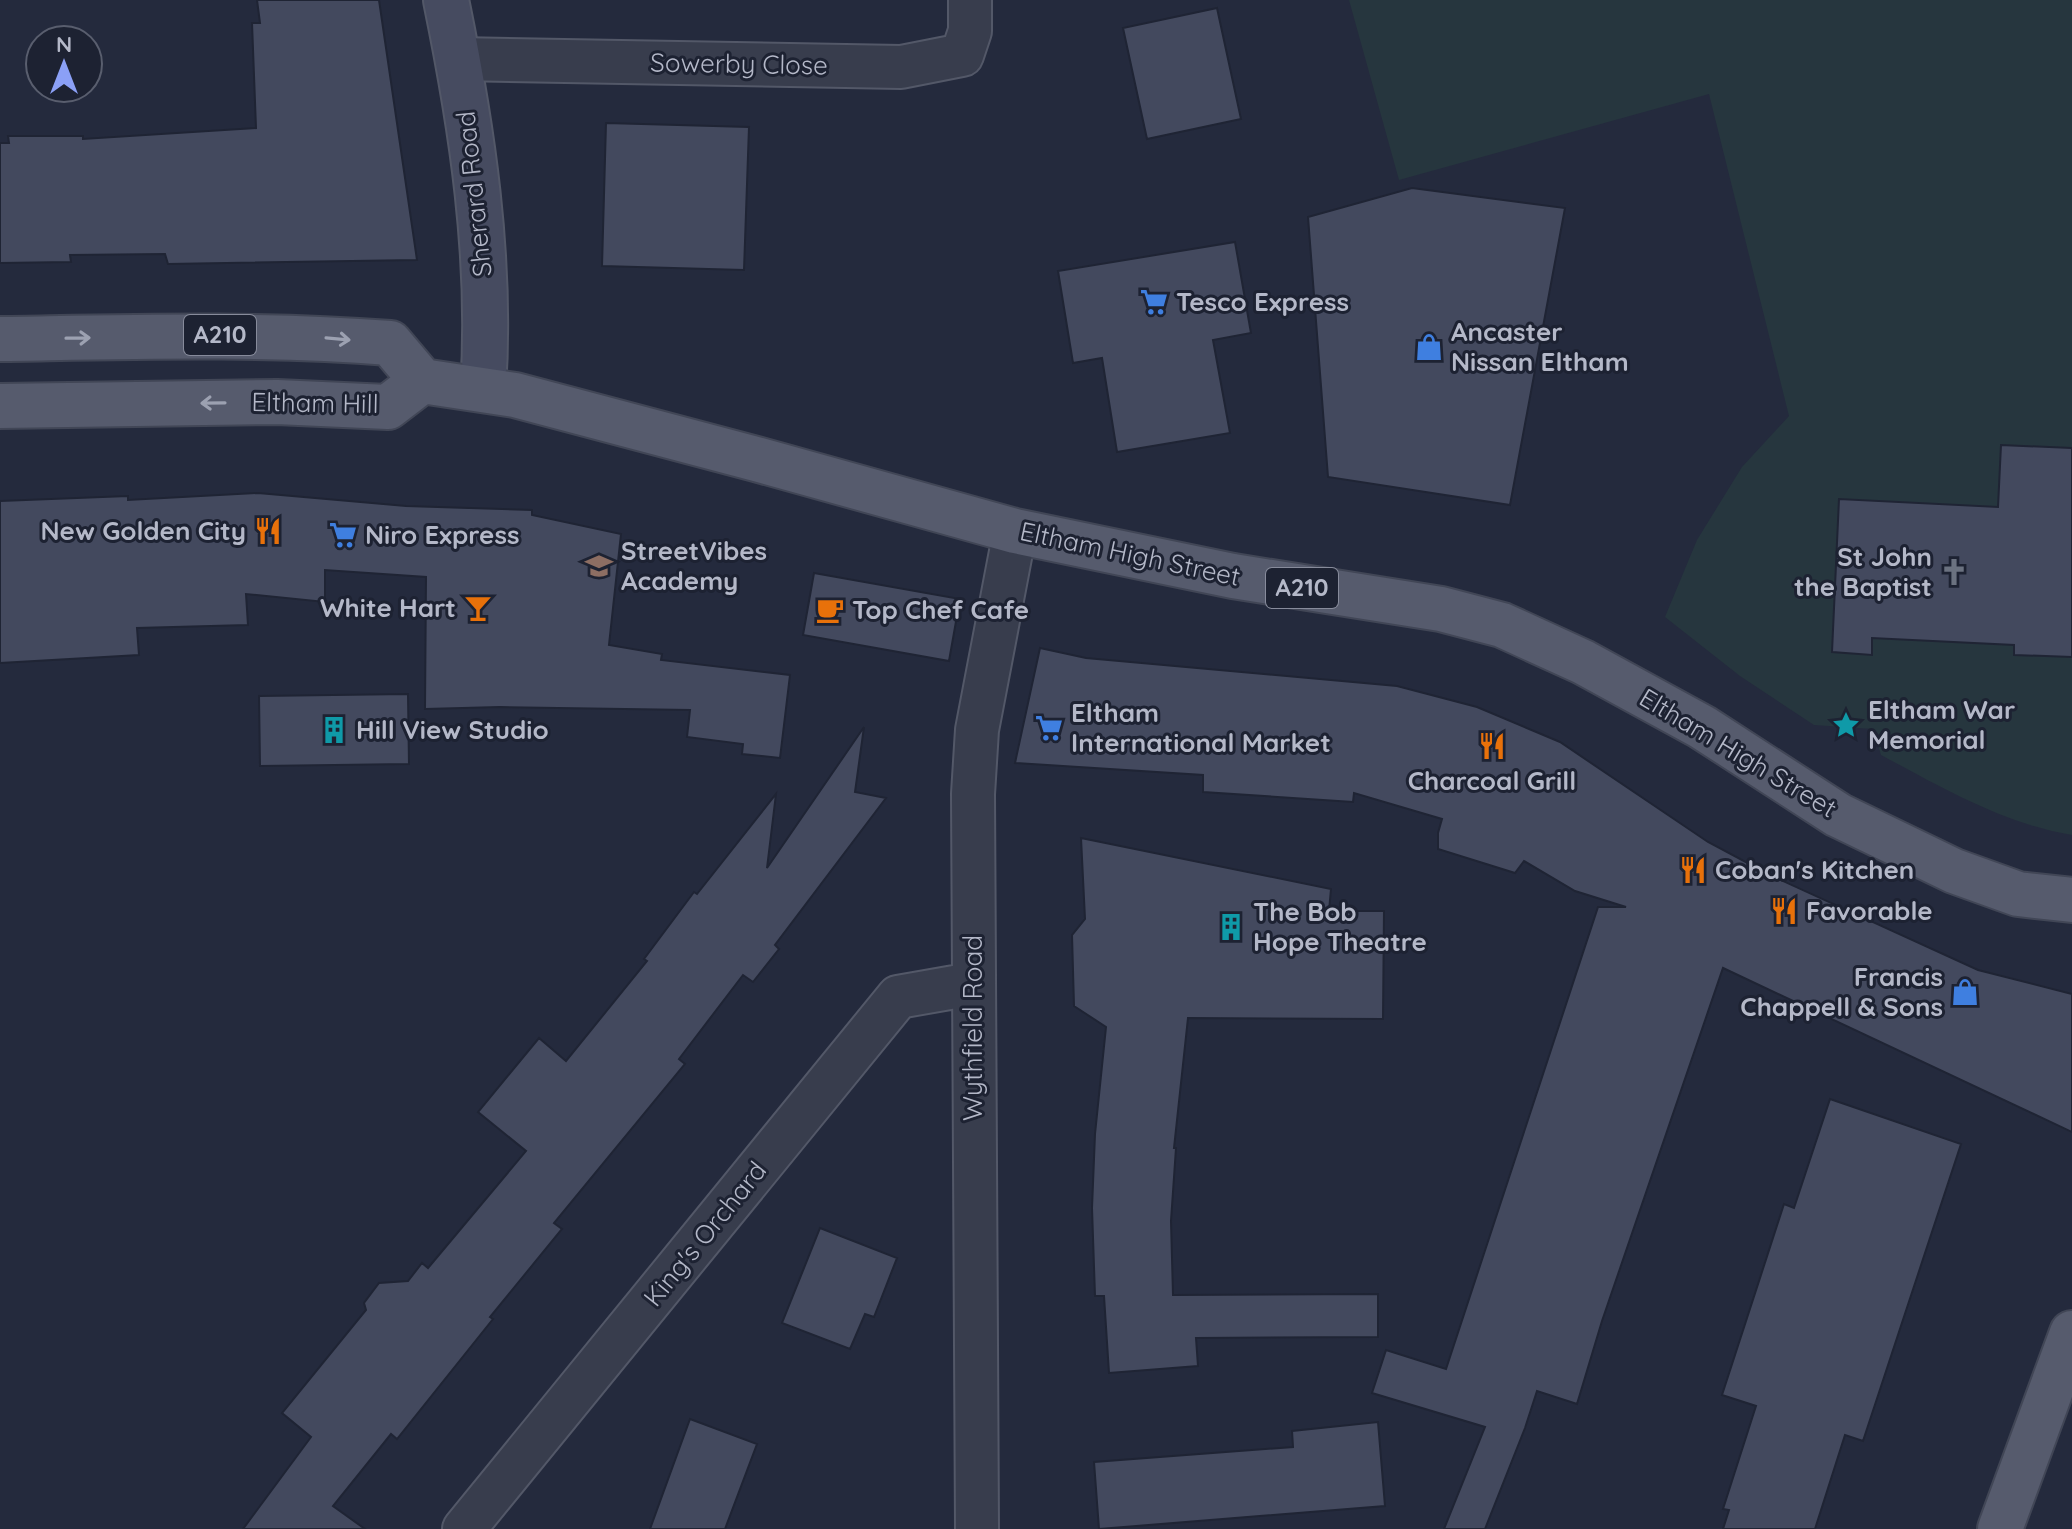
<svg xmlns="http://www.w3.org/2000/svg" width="2072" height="1529" font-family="Quicksand,sans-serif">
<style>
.green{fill:#26363e}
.building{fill:#43495e;stroke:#1f2434;stroke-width:2}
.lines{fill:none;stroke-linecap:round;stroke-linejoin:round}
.street-casing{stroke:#535868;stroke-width:46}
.secondary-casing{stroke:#535868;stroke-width:48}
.primary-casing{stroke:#414656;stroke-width:48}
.street{stroke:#383d4d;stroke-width:42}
.secondary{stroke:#464b60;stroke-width:44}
.primary{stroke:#565b6d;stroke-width:44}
.oneway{stroke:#9ca1b1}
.labels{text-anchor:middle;stroke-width:6;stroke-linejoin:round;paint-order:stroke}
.shield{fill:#1d2232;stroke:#878b9b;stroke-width:2}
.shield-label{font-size:24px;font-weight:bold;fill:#b4b8c8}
.street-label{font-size:26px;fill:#b4b8c8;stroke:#1d2232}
.poi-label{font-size:26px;font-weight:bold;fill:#b4b8c8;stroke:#1d2232;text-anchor:start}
</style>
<rect width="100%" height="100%" fill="#242a3d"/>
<path class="green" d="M1349 0H2072V835C2004 824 1941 787 1881 755L1873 729 1814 725 1740 676 1665 617 1697 540 1742 467 1789 416 1709 94 1399 180Z"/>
<path class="building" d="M257 0H379L417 260 168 264 165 254 70 255 71 262 0 263V143H9L8 136H83V139L256 128 252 23H260Z
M1217 8 1241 119 1147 139 1123 28Z
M606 123 749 127 744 270 602 266Z
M1412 188 1565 208 1510 505 1328 477 1308 217Z
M1235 242 1251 333 1213 340 1230 433 1117 452 1102 358 1073 363 1058 271Z
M2001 445 2072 448V657L2014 655V645L1872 638V655L1832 652 1839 499 1998 507Z
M258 493 406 506 532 510V515L621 534 609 645 662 654 661 660 790 675 780 758 742 754 743 744 687 737 690 710 500 707 425 709 426 577 325 570V602L246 594 248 625 137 628 139 655 0 663V501L128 496V500Z
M814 573 960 599 949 661 803 635Z
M1040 648 1086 658 1397 686 1477 707 1560 742 1708 842 1772 876 1978 970 2072 994V1132L1723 968 1602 1321 1577 1404 1537 1391 1525 1428 1485 1529H1444L1485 1427 1372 1393 1386 1350 1446 1369 1598 907H1626L1575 891 1524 861 1515 873 1438 849V833L1442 819 1354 793 1353 802 1203 792V775L1015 763Z
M408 694 409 764 260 766 259 696Z
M864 727 855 792 886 798 775 945 779 949 753 982 743 975 679 1059 685 1064 554 1223 562 1229 490 1317 493 1319 397 1439 391 1434 333 1506 365 1529H243L311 1437 282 1413 366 1310 364 1303 379 1283 408 1281 422 1263 428 1268 526 1151 478 1112 539 1038 566 1061 647 961 644 959 694 892 697 894 776 794 767 868Z
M1081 838 1331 889 1329 911H1384L1383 1019 1188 1018 1174 1148H1176L1171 1221 1173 1295 1378 1294V1337L1196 1338 1198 1366 1109 1373 1104 1296H1095L1092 1208 1095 1134 1106 1027 1074 1006 1072 935 1085 919Z
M1830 1099 1961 1144 1863 1441 1845 1435 1815 1529H1723L1729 1510 1723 1509 1756 1406 1722 1395 1784 1204 1794 1208Z
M820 1228 897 1258 874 1317 865 1314 850 1349 782 1323Z
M690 1419 757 1444 725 1529H650Z
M1378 1422 1385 1506 1099 1529 1094 1462 1293 1447 1292 1431Z"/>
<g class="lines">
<g class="street-casing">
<path id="street" d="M458 59 901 67 962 55 970 31V0
M464 1529 898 997 972 984
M977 1529 973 794 977 730 1015 531"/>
</g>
<g class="secondary-casing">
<path id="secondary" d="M446 0C472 127 492 259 483 389"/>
</g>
<g class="primary-casing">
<path id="primary" d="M0 339C130 337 260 333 390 343L422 381
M422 381 515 395 756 459 1015 531 1233 576 1441 609 1502 625 1583 662 1702 727 1838 815 1954 871 2018 894 2072 900
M0 406 277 402 388 407 422 381
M2000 1529 2072 1333"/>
</g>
<use href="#street" class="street"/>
<use href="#secondary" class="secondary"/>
<use href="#primary" class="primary"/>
</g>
<defs><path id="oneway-shaft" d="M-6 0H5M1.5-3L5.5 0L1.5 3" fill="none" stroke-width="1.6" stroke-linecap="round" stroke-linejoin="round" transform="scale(2)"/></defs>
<g class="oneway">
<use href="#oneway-shaft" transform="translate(78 338) rotate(-1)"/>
<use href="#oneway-shaft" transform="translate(338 339) rotate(5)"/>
<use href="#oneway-shaft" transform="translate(213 403) rotate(179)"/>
</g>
<defs>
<g id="supermarket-bare" transform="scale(2.16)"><path d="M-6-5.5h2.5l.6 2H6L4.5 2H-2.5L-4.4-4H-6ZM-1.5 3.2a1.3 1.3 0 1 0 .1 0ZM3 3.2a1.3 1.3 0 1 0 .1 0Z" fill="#3f7fe0" stroke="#1d2232" stroke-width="2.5" paint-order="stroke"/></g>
<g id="shop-bare" transform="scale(2.16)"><path d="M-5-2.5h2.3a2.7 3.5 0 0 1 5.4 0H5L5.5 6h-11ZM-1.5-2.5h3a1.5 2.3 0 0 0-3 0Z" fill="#3f7fe0" stroke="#1d2232" stroke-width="2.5" paint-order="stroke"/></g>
<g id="restaurant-bare" transform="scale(2.16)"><path d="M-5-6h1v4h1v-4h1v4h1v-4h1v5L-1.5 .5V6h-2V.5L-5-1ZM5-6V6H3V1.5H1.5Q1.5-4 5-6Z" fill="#e8710a" stroke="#1d2232" stroke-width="2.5" paint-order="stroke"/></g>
<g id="school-bare" transform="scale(2.16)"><path d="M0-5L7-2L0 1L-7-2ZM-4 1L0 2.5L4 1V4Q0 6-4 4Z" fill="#8d6e63" stroke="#1d2232" stroke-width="2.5" paint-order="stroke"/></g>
<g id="church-bare" transform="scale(2.16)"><path d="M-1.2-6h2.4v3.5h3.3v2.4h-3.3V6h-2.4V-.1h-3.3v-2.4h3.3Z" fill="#6b7280" stroke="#1d2232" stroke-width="2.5" paint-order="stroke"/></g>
<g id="bar-bare" transform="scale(2.16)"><path d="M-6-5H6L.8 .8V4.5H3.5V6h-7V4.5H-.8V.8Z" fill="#e8710a" stroke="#1d2232" stroke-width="2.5" paint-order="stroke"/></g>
<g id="cafe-bare" transform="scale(2.16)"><path d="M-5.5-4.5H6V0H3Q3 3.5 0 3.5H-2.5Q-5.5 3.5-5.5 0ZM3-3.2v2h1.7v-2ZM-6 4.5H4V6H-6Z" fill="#e8710a" stroke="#1d2232" stroke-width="2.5" paint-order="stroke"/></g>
<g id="sight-bare" transform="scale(2.16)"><path d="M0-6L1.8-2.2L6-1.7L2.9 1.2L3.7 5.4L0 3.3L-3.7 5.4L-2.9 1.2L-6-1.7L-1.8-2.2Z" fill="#0f9aa8" stroke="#1d2232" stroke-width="2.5" paint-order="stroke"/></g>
<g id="building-bare" transform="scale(2.16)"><path d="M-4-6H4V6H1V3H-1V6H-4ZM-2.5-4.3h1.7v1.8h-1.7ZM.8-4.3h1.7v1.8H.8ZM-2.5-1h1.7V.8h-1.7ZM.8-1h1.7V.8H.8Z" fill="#0f9aa8" stroke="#1d2232" stroke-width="2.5" paint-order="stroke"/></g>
</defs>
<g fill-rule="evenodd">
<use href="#supermarket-bare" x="1154" y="302"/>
<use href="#shop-bare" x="1429" y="347"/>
<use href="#restaurant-bare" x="268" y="531"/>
<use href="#supermarket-bare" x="343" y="535"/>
<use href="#school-bare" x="599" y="566"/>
<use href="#church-bare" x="1954" y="572"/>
<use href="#bar-bare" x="478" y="608"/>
<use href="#cafe-bare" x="830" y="610"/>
<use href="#sight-bare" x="1846" y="725"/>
<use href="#supermarket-bare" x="1049" y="728"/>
<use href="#building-bare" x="334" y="730"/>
<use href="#restaurant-bare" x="1492" y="746"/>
<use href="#restaurant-bare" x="1693" y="870"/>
<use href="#restaurant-bare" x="1784" y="911"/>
<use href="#building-bare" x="1231" y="927"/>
<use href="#shop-bare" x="1965" y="992"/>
</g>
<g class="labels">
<g class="shield">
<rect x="184" y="315" width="72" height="40" rx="6"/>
<rect x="1266" y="568" width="72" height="40" rx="6"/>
</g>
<g class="shield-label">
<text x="220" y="343">A210</text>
<text x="1302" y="596">A210</text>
</g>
<g class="street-label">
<text transform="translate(739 64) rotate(1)" y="9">Sowerby Close</text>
<text transform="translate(474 194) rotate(-96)" y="9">Sherard Road</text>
<text transform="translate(315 403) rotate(1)" y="9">Eltham Hill</text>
<text transform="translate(1130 554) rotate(12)" y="9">Eltham High Street</text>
<text transform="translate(1738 753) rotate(31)" y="9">Eltham High Street</text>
<text transform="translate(973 1028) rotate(-90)" y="9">Wythfield Road</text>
<text transform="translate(705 1234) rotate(-51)" y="9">King's Orchard</text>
</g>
<g class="poi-label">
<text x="1176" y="311">Tesco Express</text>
<text x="1451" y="341">Ancaster<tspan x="1451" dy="30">Nissan Eltham</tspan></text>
<text x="246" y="540" text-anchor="end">New Golden City</text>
<text x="365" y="544">Niro Express</text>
<text x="621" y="560">StreetVibes<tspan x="621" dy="30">Academy</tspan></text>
<text x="1932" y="566" text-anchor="end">St John<tspan x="1932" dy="30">the Baptist</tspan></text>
<text x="456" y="617" text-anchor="end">White Hart</text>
<text x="852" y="619">Top Chef Cafe</text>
<text x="1868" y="719">Eltham War<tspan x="1868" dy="30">Memorial</tspan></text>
<text x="1071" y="722">Eltham<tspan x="1071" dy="30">International Market</tspan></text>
<text x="356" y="739">Hill View Studio</text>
<text x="1492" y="790" text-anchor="middle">Charcoal Grill</text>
<text x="1715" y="879">Coban's Kitchen</text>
<text x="1806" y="920">Favorable</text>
<text x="1253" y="921">The Bob<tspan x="1253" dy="30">Hope Theatre</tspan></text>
<text x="1943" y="986" text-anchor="end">Francis<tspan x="1943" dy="30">Chappell &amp; Sons</tspan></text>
</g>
</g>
<g transform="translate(64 64)"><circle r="38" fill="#1d2232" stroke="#595e6e" stroke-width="2"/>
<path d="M0-6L14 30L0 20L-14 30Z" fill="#8ba0f6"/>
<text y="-12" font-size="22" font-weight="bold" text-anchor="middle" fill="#b4b8c8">N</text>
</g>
</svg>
